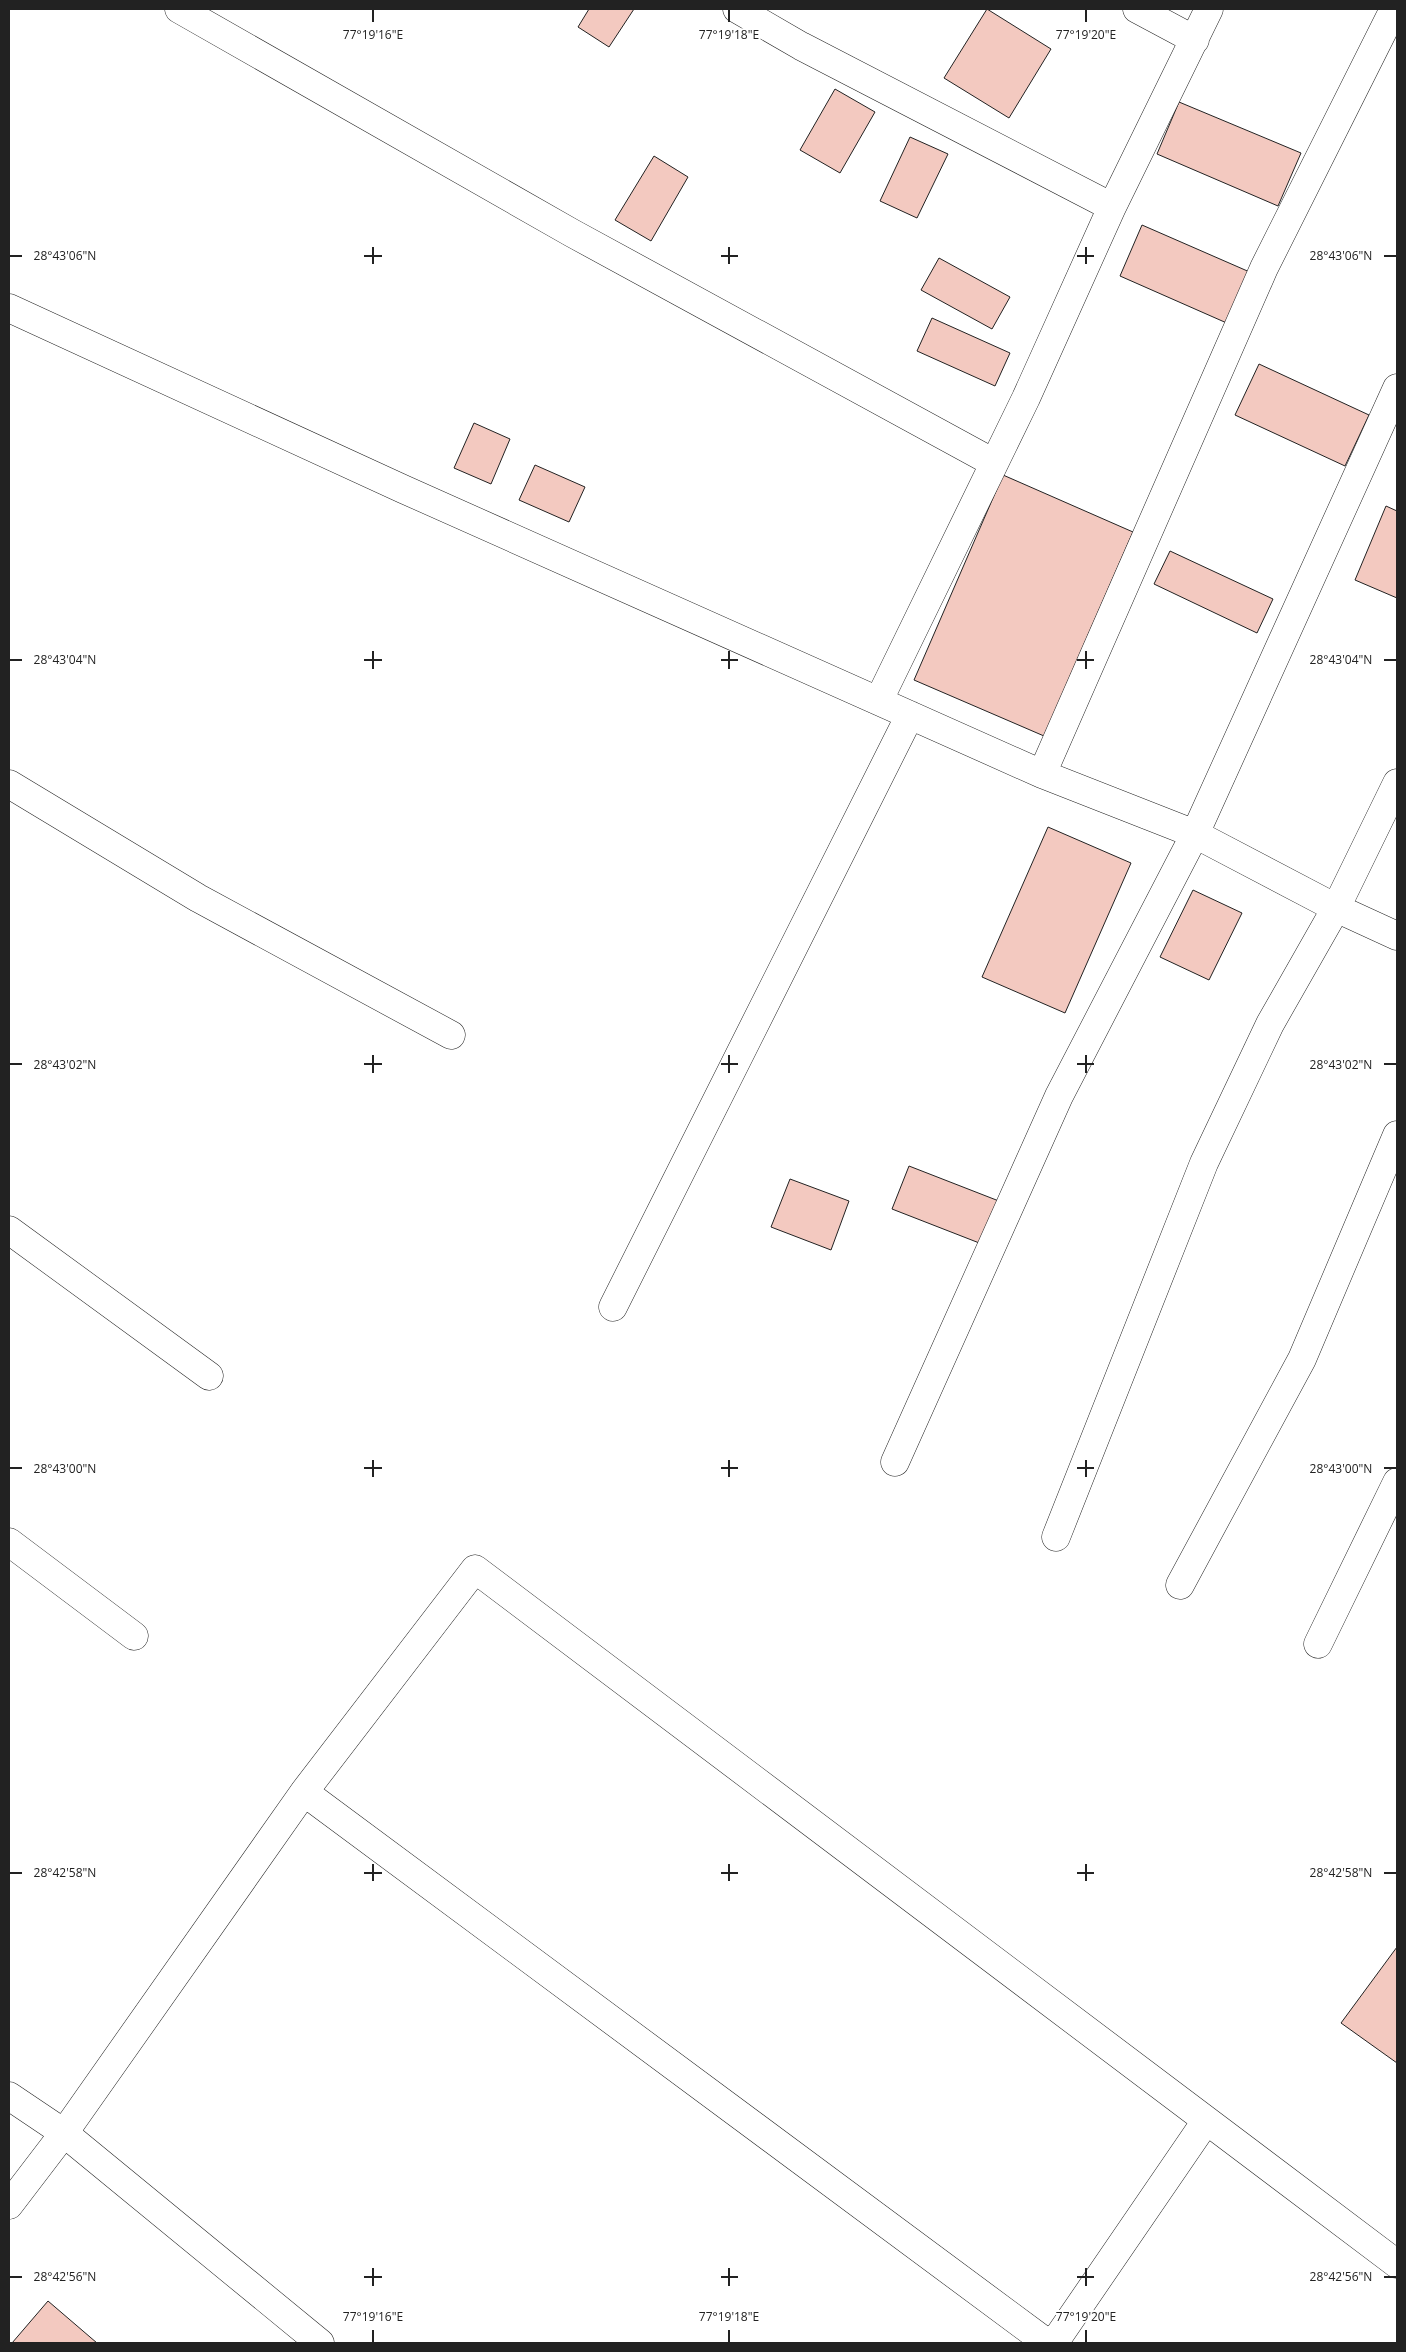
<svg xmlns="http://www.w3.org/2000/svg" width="1406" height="2352" font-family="'Open Sans',sans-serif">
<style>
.building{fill:#f3c9c0;stroke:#222}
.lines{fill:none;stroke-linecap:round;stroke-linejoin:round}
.street-casing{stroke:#222;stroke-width:29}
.street{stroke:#fff;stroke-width:28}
.ticks{fill:none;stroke:#222;stroke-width:2}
.ticks-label{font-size:12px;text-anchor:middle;fill:#222;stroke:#fff;stroke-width:4;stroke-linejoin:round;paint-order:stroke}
</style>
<rect width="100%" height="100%" fill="#fff"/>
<path class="building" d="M589 9H634L609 47 578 27Z
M987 9 1051 49 1009 118 944 78Z
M835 89 875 112 840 173 800 150Z
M1179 102 1301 153 1278 206 1157 154Z
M910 137 948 154 917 218 880 201Z
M654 156 688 177 651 241 615 220Z
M1142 225 1252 273 1229 324 1120 276Z
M939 258 1010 297 992 329 921 290Z
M932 318 1010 353 995 386 917 351Z
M1259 364 1369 415 1345 466 1235 415Z
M474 423 510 439 491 484 454 468Z
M535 465 585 487 569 522 519 500Z
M1003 475 1133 532 1044 736 914 680Z
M1386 506 1397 511V598L1355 580Z
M1170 551 1273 599 1257 633 1154 584Z
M1048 827 1131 863 1065 1013 982 977Z
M1193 890 1242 913 1209 980 1160 957Z
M909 1166 1004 1203 987 1246 892 1209Z
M790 1179 849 1201 831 1250 771 1227Z
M1397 1947V2063L1341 2023Z
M48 2301 97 2343H12Z"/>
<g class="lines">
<g class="street-casing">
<path id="street" d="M179 9 572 233 994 463
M737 9 801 46 1112 207
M1137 9 1195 40
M9 308 403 489 1042 774 1195 834 1336 908 1397 936
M879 700 1026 398 1112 207 1209 9
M1042 774 1264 268 1394 9
M9 784 198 898 451 1035
M9 1230 209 1376
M613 1307 910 715
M895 1462 1059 1096 1195 834 1397 388
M1056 1537 1204 1163 1270 1024 1336 908 1397 783
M9 1542 134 1636
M1180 1585 1302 1359 1397 1135
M1318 1644 1397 1482
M304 1792 1047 2343
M9 2096 64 2133 320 2343
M9 2205 64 2133 304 1792 475 1569 1397 2264
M1054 2343 1206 2121"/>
</g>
<use href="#street" class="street"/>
</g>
<path class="ticks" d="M373 10V22M729 10V22M1086 10V22M373 247V264M729 247V264M1086 247V264M10 256H22M364 256H382M721 256H738M1077 256H1094M1384 256H1396M373 651V669M729 651V669M1086 651V669M10 660H22M364 660H382M721 660H738M1077 660H1094M1384 660H1396M373 1055V1073M729 1055V1073M1086 1055V1073M10 1064H22M364 1064H382M721 1064H738M1077 1064H1094M1384 1064H1396M373 1460V1477M729 1460V1477M1086 1460V1477M10 1468H22M364 1468H382M721 1468H738M1077 1468H1094M1384 1468H1396M373 1864V1881M729 1864V1881M1086 1864V1881M10 1873H22M364 1873H382M721 1873H738M1077 1873H1094M1384 1873H1396M373 2268V2286M729 2268V2286M1086 2268V2286M10 2277H22M364 2277H382M721 2277H738M1077 2277H1094M1384 2277H1396M373 2330V2342M729 2330V2342M1086 2330V2342"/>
<g class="ticks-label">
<text x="373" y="39">77°19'16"E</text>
<text x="729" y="39">77°19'18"E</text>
<text x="1086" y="39">77°19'20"E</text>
<text x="65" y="260">28°43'06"N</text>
<text x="1341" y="260">28°43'06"N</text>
<text x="65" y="664">28°43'04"N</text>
<text x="1341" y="664">28°43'04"N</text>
<text x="65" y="1069">28°43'02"N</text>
<text x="1341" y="1069">28°43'02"N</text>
<text x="65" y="1473">28°43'00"N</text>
<text x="1341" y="1473">28°43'00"N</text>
<text x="65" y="1877">28°42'58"N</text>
<text x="1341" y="1877">28°42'58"N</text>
<text x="65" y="2281">28°42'56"N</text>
<text x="1341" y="2281">28°42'56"N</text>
<text x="373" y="2321">77°19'16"E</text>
<text x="729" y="2321">77°19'18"E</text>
<text x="1086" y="2321">77°19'20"E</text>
</g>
<rect width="1406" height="2352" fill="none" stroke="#222222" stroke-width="20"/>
</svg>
